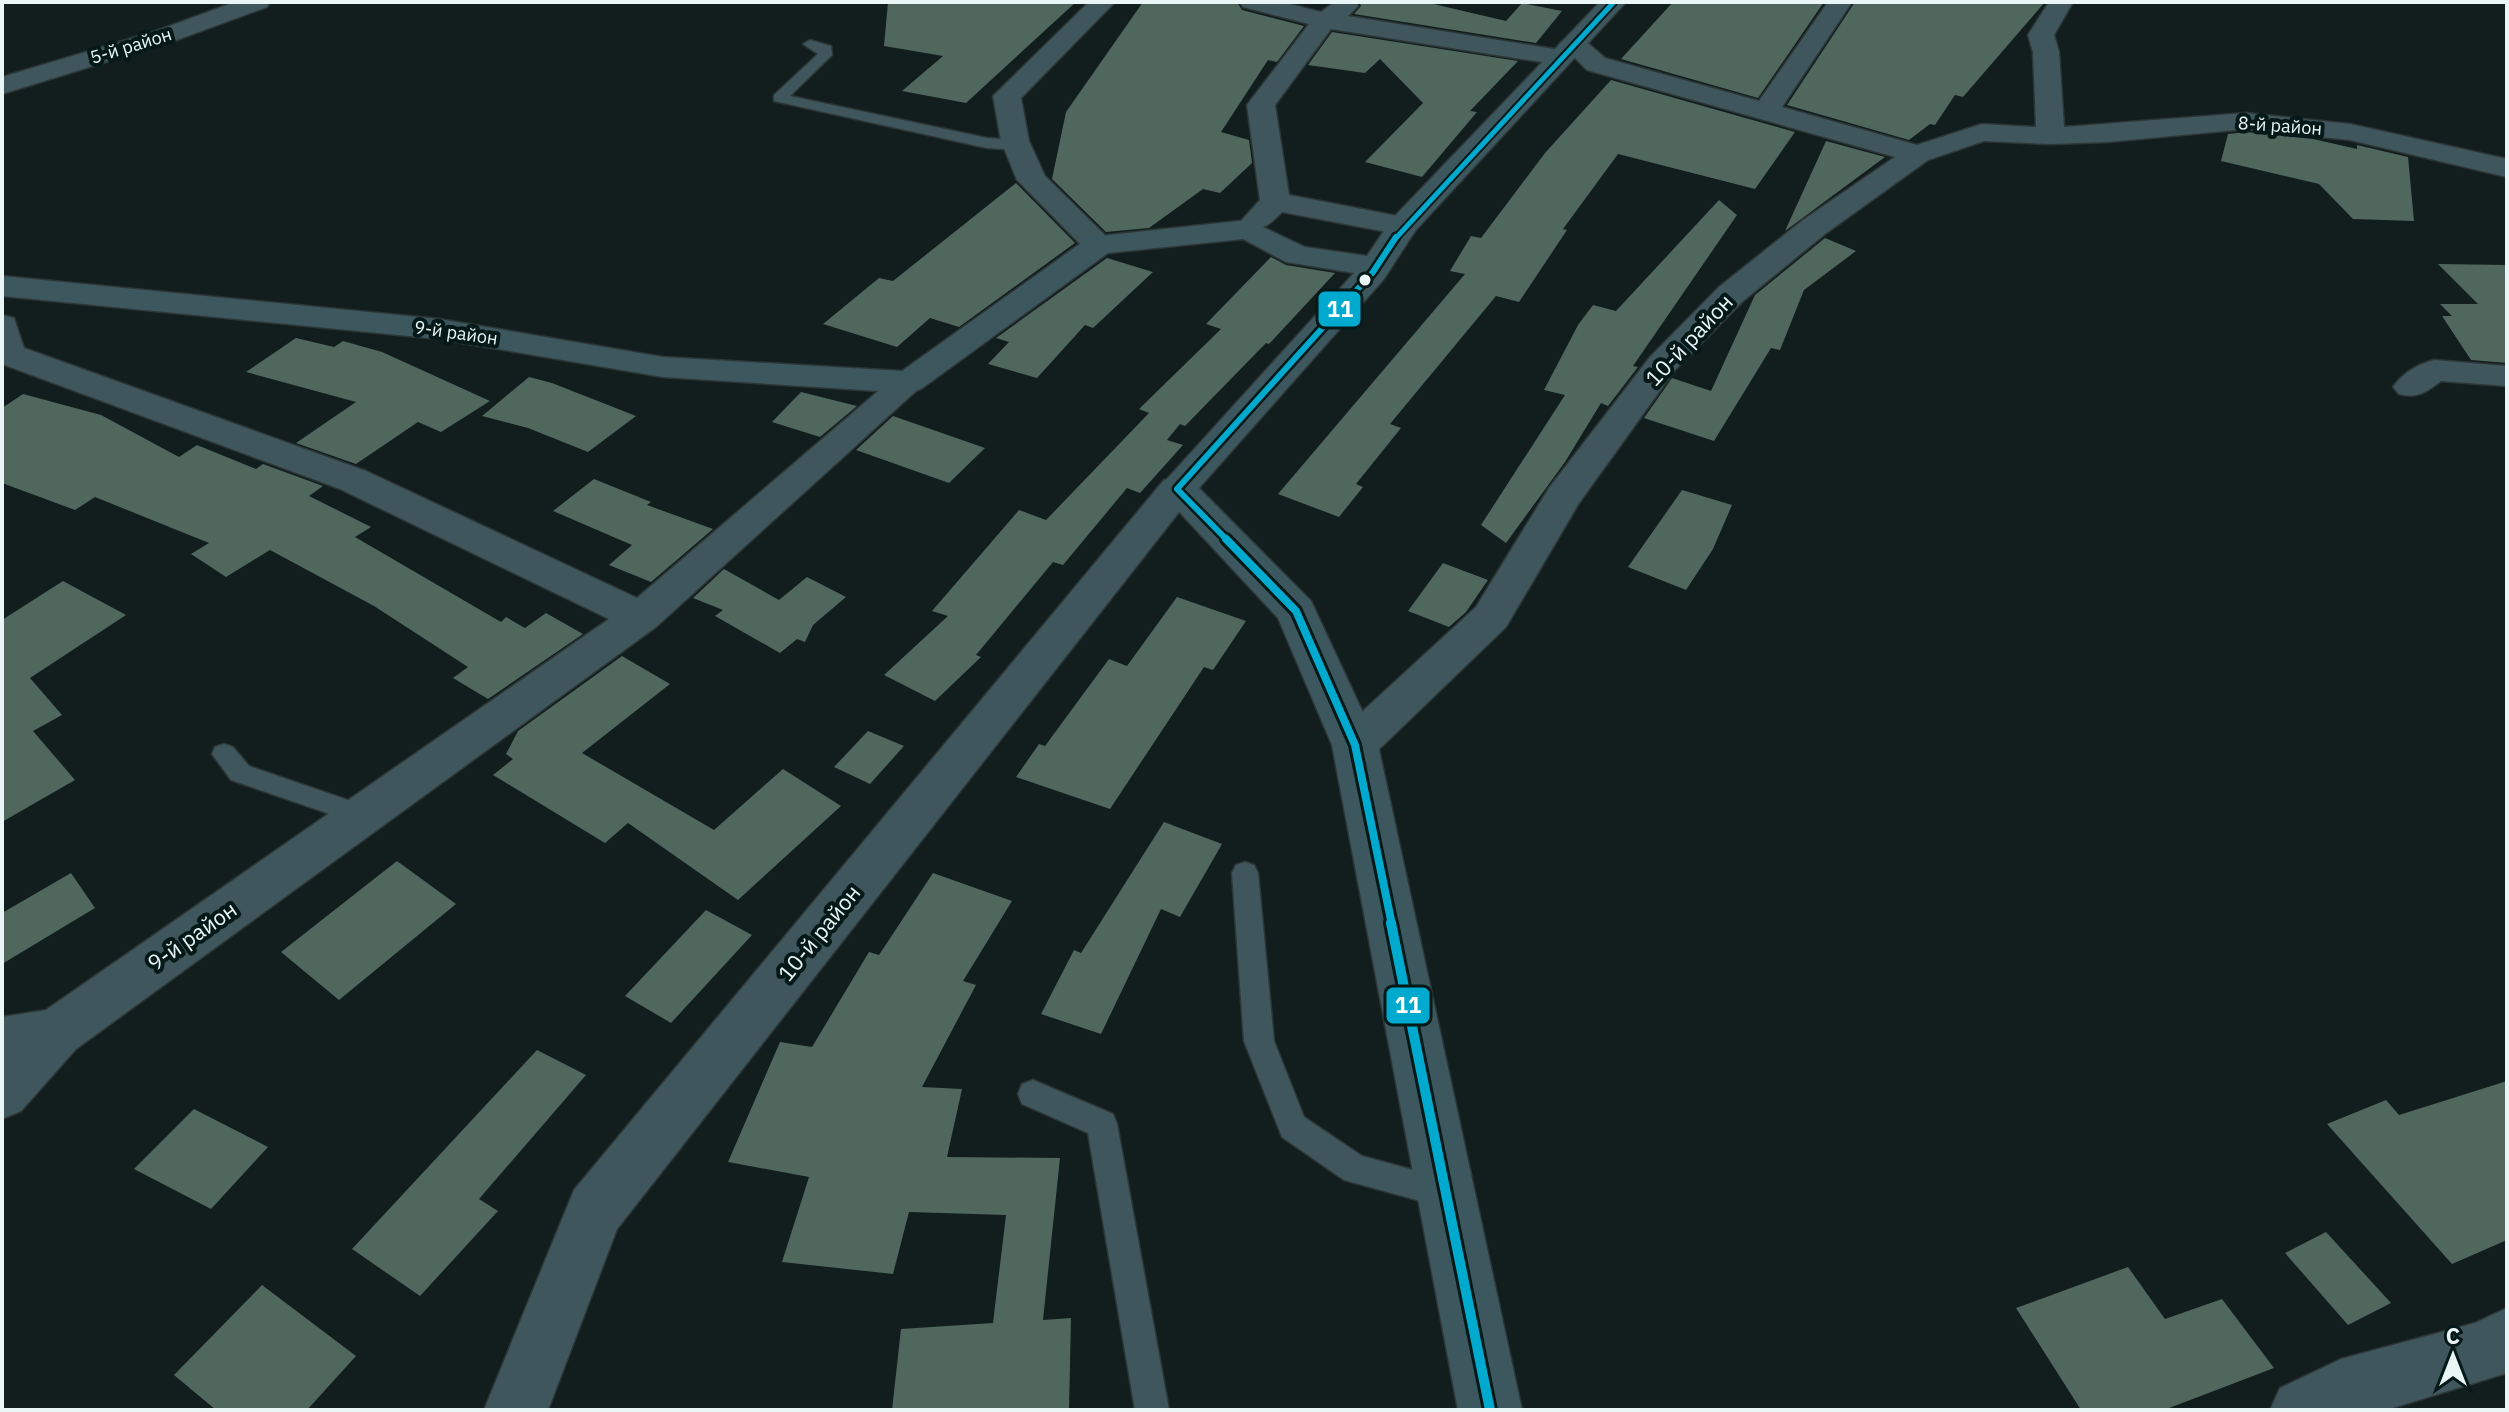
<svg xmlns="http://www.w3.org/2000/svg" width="2509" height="1412" font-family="'IBM Plex Sans',sans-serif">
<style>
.building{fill:#50675e}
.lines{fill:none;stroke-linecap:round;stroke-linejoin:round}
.lane-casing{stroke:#2d3636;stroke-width:3}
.street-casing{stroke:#2d3636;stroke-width:3}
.secondary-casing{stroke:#2d3636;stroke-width:3}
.lane{fill:#3f575c;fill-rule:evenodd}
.street{fill:#3f575c;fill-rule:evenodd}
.secondary{fill:#3d575e;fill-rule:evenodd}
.bus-1-far3-casing{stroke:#051918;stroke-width:9}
.bus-1-far2-casing{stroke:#051918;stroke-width:11}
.bus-1-far1-casing{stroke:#051918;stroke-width:14}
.bus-1-casing{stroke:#051918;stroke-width:16}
.bus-1-far3{stroke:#00a9ce;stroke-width:5}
.bus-1-far2{stroke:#00a9ce;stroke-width:6}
.bus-1-far1{stroke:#00a9ce;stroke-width:8}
.bus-1{stroke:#00a9ce;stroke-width:10}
.bus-dot{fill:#e9f6f5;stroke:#051918;stroke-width:3}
.labels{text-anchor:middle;stroke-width:8;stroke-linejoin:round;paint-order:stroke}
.far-street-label{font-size:18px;fill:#e9f6f5;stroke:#051918}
.street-label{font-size:22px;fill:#e9f6f5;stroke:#051918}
.line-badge{stroke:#051918;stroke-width:3}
.badge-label{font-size:22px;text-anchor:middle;font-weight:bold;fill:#fff}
</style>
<rect width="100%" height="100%" fill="#121d1d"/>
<path class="building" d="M888 2H1076L966 103 902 91 943 56 884 46Z
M1143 2H1237L1242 10 1304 26 1277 62 1268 60 1221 132 1249 140 1252 163 1220 193 1203 189 1149 228 1106 232 1052 179 1066 112Z
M1359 2H1425L1506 21 1522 3 1562 11 1536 43 1354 14 1361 6Z
M1673 2H1824L1758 98 1621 59Z
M1855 2H2045L1963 97 1955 95 1935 125 1930 124 1909 140 1787 105Z
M1332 32 1518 61 1470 111 1477 112 1422 177 1365 162 1423 103 1380 59 1365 73 1308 65Z
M1611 80 1795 132 1755 189 1618 154 1563 229 1567 230 1519 302 1496 296 1390 424 1401 428 1356 484 1363 487 1339 517 1278 494 1465 274 1450 271 1471 236 1481 238 1545 153Z
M2246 132 2313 139 2357 149V145L2408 157 2414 221 2353 219 2319 184 2221 161 2228 134Z
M1826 141 1885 157 1785 231Z
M1016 183 1075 243 959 327 930 318 897 347 823 324 879 278 893 281Z
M1719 200 1737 215 1633 366 1638 367 1608 406 1601 403 1565 462 1506 543 1481 525 1565 395 1544 390 1578 325 1593 305 1616 311Z
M1825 238 1856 251 1804 290 1780 350 1771 348 1714 441 1644 418 1672 378 1711 391 1755 295Z
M1271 257 1286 265 1335 273 1269 344 1266 343 1185 426 1180 424 1167 440 1183 445 1140 493 1127 488 1063 565 1053 562 976 655 981 657 935 701 884 675 948 616 932 611 1019 510 1046 520 1149 413 1139 409 1221 329 1206 324Z
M1107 258 1153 272 1093 328 1085 325 1037 378 988 364 1009 342 996 338Z
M2438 264 2507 265V363L2471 360 2442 316H2452L2440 304H2478Z
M296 338 334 347 343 341 382 352 490 401 441 432 418 422 356 464 296 443 356 402 246 372Z
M529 377 552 383 636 416 588 452 528 428 482 416Z
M801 392 857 406 820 437 772 422Z
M23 394 101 415 179 457 197 445 256 469 263 464 323 486 309 496 371 527 355 537 501 622 506 617 525 628 546 613 583 634 488 699 453 678 468 667 374 606 270 550 226 577 191 554 209 543 95 497 75 510 2 483V408Z
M893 416 985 448 949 483 856 450Z
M594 479 651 502 647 505 713 529 651 582 609 565 632 545 553 511Z
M1682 490 1732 505 1713 549 1686 590 1628 567Z
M1443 563 1488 580 1466 612 1449 627 1408 611Z
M724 569 779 600 807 577 846 597 813 625 805 642 797 639 780 653 715 616 723 610 693 598Z
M63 581 126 615 30 678 62 715 33 731 75 780 2 822V620Z
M1177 597 1246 621 1213 670 1204 667 1110 809 1016 777 1039 744 1045 746 1109 659 1127 666Z
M622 656 670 684 582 753 714 830 783 769 841 806 738 900 628 823 605 843 493 775 513 759 506 754 518 731Z
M868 731 904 746 870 784 834 767Z
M1164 822 1222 844 1180 917 1161 909 1101 1034 1041 1014 1074 950 1081 953Z
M397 861 456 904 339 1000 281 952Z
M71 873 95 908 2 964V913Z
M933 873 1012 901 963 981 976 985 922 1087 962 1089 947 1157 1060 1158 1043 1320 1071 1318 1069 1410H892L901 1329 993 1323 1006 1215 909 1212 893 1274 782 1262 809 1177 728 1162 780 1042 812 1047 869 952 879 955Z
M706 910 752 935 671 1023 625 996Z
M537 1050 586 1075 479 1199 498 1211 420 1296 352 1249Z
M2507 1081V1240L2452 1264 2327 1124 2386 1100 2399 1115Z
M194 1109 268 1147 211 1209 134 1169Z
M2326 1232 2391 1303 2348 1325 2285 1253Z
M2128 1267 2165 1319 2222 1299 2274 1368 2164 1410H2081L2016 1308Z
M262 1285 356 1356 307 1410H216L174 1375Z"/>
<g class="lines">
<g class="lane-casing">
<path id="lane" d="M810 40 831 46 832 55 790 96 987 138 1019 140 1027 145 1019 150 987 148 774 101V95L818 54 803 44Z
M224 744 233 747 249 766 371 808 375 815 371 822 362 825 231 780 212 754 215 747Z
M1245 862 1254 865 1258 873 1274 1041 1304 1117 1362 1156 1457 1182 1462 1193 1457 1204 1446 1208 1344 1180 1282 1137 1244 1041 1232 873 1236 865Z
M1033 1080 1113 1114 1117 1124 1169 1410H1135L1088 1133 1022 1104 1018 1094 1022 1084Z"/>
</g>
<g class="street-casing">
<path id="street" d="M235 2H270L267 7 174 41 2 94V77L156 31Z
M1089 2H1115L1021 98 1029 141 1045 176 1115 245 1110 252H1088L1017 180 1001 141 993 96Z
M1240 2H1282L1321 12 1335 2H1356L1358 6 1348 16 1567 51 1560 43 1573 35 1582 38 1605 58 1759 101 1828 2H1852L1782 107 1917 145 1982 124 2036 127 2033 52 2028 35 2049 2H2073L2054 35 2059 52 2064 127 2246 113 2350 124 2507 159V177L2350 140 2246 129 2108 142 2050 144 1984 141 1928 160 1825 234 1743 301 1674 371 1579 503 1506 627 1371 757 1355 762 1339 757 1332 745 1339 733 1476 607 1549 488 1650 357 1719 287 1803 220 1895 157 1587 70 1573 56 1569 63 1560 65 1331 29 1275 105 1289 195 1403 217 1414 219 1418 226 1414 233 1403 235 1282 212C1270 224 1263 232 1245 227L1241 221 1260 200 1247 105 1309 24 1243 7Z
M2 315 14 318 24 348 366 471 637 598 897 375 909 371 921 375 926 382 656 627 76 1049 21 1111 2 1119V1017L46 1010 609 619 340 489 2 364Z
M2434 360 2507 366V386L2441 381C2426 392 2418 399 2399 394L2393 387C2403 373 2418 364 2434 360Z
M1177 477 1190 480 1196 489 1190 498 617 1229 548 1410H484L574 1190 1164 480Z
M2507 1308V1373L2386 1410H2270L2280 1388 2341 1359 2475 1323Z"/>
</g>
<g class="secondary-casing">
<path id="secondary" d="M1600 2H1626L1415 231 1384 279 1199 488 1311 601 1378 745 1522 1410H1458L1332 745 1278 618 1158 489 1354 273 1286 262 1243 239 1108 253 921 389 909 393 663 377 439 339 2 296V276L439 319 663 357 902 371 1088 238 1099 236 1248 220 1305 247 1367 256 1392 219Z"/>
</g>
<use href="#lane" class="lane"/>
<use href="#street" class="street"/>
<use href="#secondary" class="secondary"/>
<g class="bus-1-far3-casing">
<path id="bus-1-far3" d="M1395 239 1614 2"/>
</g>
<g class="bus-1-far2-casing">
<path id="bus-1-far2" d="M1228 541 1177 489 1373 272 1396 237"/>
</g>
<g class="bus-1-far1-casing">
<path id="bus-1-far1" d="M1226 539 1296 611 1355 745 1392 925"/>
</g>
<g class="bus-1-casing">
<path id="bus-1" d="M1391 923 1490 1410"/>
</g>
<use href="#bus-1-far3" class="bus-1-far3"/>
<use href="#bus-1-far2" class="bus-1-far2"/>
<use href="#bus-1-far1" class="bus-1-far1"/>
<use href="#bus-1" class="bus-1"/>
</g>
<circle class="bus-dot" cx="1365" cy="280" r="7"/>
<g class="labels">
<g class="far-street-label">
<text transform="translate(131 46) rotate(-17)" y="6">5-й район</text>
<text transform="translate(2280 126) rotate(4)" y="6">8-й район</text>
<text transform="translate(456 333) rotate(8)" y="6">9-й район</text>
</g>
<g class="street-label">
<text transform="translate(1689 340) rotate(-47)" y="8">10-й район</text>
<text transform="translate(819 933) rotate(-51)" y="8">10-й район</text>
<text transform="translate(192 936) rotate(-35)" y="8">9-й район</text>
</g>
</g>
<g class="line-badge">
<rect x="1317" y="290" width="45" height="38" rx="8" fill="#00a9ce"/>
<rect x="1385" y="986" width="46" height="39" rx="8" fill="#00a9ce"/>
</g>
<g class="badge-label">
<text x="1340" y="317">11</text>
<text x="1408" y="1013">11</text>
</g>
<rect width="2509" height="1412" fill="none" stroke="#e9f6f5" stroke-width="8"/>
<g transform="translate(2453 1356)" stroke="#051918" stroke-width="6" paint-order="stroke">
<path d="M0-6L14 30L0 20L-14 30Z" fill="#e9f6f5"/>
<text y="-12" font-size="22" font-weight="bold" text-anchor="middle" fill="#e9f6f5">С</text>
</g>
</svg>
